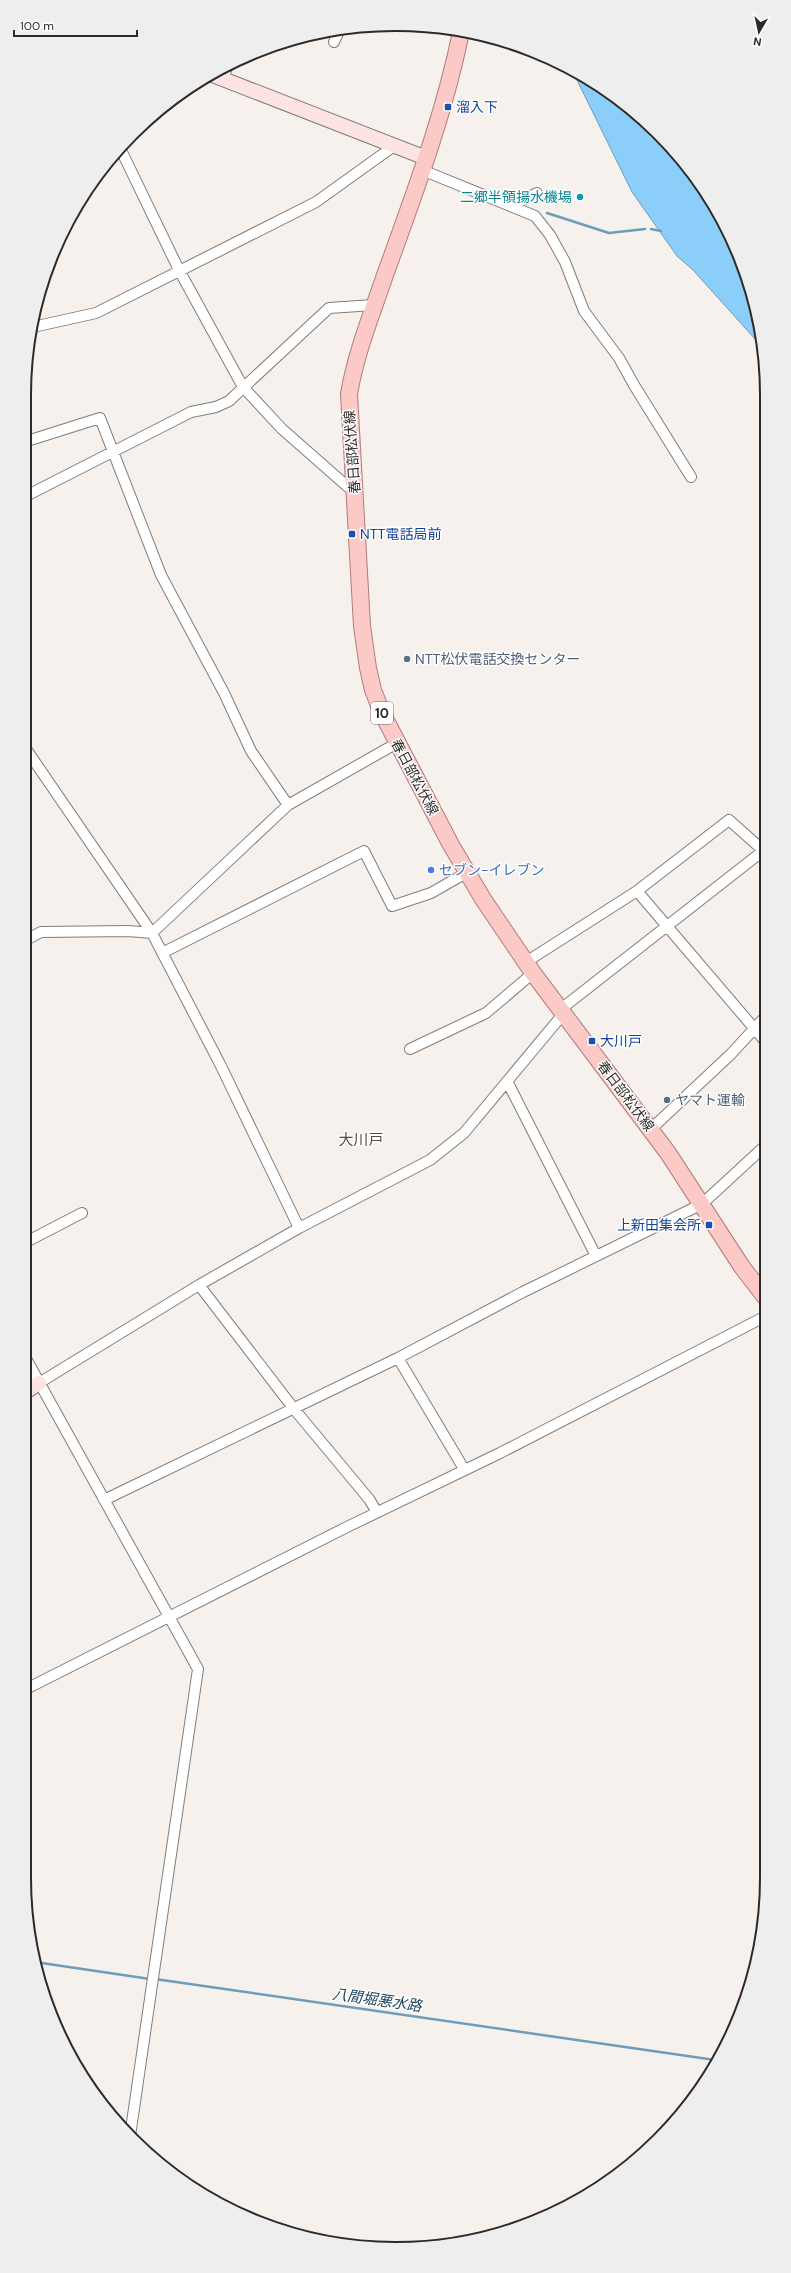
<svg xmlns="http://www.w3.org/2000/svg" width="791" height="2273" font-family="'DM Sans','Noto Sans JP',sans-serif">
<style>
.water{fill:#8acef9;stroke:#6e9dbb}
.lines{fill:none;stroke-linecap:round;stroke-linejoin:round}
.stream{stroke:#6e9dbb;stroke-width:2.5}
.street-casing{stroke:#827d79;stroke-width:12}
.secondary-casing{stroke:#827d79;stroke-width:16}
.primary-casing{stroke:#b27b78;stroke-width:18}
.street{stroke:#fff;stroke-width:10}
.secondary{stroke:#fde4e3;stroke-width:14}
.primary{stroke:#fbcac7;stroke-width:16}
.transit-dot{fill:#1a4fb4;stroke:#fff;stroke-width:1.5}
.culture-dot{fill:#0f9aa8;stroke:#fff;stroke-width:1.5}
.service-dot{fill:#5c6f8a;stroke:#fff;stroke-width:1.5}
.shop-dot{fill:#3f7fe0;stroke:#fff;stroke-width:1.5}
.labels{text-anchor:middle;stroke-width:3;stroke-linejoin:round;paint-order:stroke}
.shield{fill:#fff;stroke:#6c6a69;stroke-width:1}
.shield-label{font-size:13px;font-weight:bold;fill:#2d2a29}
.transit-label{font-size:14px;fill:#164399;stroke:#fff;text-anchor:start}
.culture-label{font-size:14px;fill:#0d838f;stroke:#fff;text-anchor:end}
.street-label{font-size:14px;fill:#2d2a29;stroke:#fff}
.service-label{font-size:14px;fill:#4e5e75;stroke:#fff;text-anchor:start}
.shop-label{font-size:14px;fill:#366cbe;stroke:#fff;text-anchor:start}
.neighbourhood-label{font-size:15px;fill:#534e4b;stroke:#fff}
.water-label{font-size:15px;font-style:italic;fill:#1f455c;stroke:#fff}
.rim{fill:none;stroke:#2d2a29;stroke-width:2}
</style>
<rect width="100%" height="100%" fill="#f7f1ed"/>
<path class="water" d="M572 70 581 74 675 150 729 231 764 349 693 270 677 256 632 192Z"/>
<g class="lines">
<path class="stream" d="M547 213 609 233 645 229
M651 229 661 231
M35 1962 150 1979
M155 1979 715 2060"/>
<g class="street-casing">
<path id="street" d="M334 42 340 29
M222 79 228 66
M120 148 179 270 243 387 282 429 348 487
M422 170 535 216 550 235 565 262 584 311 619 358 634 385 691 477
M510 206 537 193
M33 327 96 313 316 202 394 146
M24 442 100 418 161 575 224 693 251 751 288 805
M24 497 191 412 216 407 229 401 329 308 374 305
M24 746 152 933 221 1066 299 1228
M637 891 765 1041
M24 941 41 932 128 931 152 933 288 805 397 743
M162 953 364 851 392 906 431 893 466 873
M526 962 637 891 729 820 765 852
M561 1009 763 851
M410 1049 486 1013 533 973
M507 1081 596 1256
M651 1129 731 1054 765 1017
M24 1243 82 1213
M199 1285 294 1409 369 1499 377 1512
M24 1355 198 1669 130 2136
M398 1358 464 1469
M39 1383 199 1285 299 1228 430 1160 464 1133 564 1013
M104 1500 398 1358 523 1292 702 1204 765 1146
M24 1690 347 1527 500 1453 766 1316"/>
</g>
<g class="secondary-casing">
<path id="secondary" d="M210 74 426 158
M24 1393 39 1383"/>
</g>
<g class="primary-casing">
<path id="primary" d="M461 32C444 116 413 197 384 278 371 316 356 353 349 394L362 626 368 668 373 690 382 713 451 845 483 899 533 973 668 1153 742 1267 766 1298"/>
</g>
<use href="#street" class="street"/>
<use href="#secondary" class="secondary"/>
<use href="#primary" class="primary"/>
</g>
<g class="transit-dot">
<rect x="444" y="103" width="8" height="8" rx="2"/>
<rect x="348" y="530" width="8" height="8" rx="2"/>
<rect x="588" y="1037" width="8" height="8" rx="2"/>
<rect x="705" y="1221" width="8" height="8" rx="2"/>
</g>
<circle class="culture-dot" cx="580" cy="197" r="4"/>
<g class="service-dot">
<circle cx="407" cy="659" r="4"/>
<circle cx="667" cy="1100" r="4"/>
</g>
<circle class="shop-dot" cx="431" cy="870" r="4"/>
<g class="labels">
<rect class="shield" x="371" y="702" width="22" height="22" rx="3"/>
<g class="shield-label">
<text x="382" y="718">10</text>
</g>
<g class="transit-label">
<text x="456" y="112">溜入下</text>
<text x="360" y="539">NTT電話局前</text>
<text x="600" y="1046">大川戸</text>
<text x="701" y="1230" text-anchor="end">上新田集会所</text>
</g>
<g class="culture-label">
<text x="572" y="202">二郷半領揚水機場</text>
</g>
<g class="street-label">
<text transform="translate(352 452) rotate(-94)" y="5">春日部松伏線</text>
<text transform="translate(415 777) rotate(62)" y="5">春日部松伏線</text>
<text transform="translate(626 1096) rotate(53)" y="5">春日部松伏線</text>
</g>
<g class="service-label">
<text x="415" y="664">NTT松伏電話交換センター</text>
<text x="675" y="1105">ヤマト運輸</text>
</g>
<g class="shop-label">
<text x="439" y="875">セブン-イレブン</text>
</g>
<g class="neighbourhood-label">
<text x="361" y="1145">大川戸</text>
</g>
<g class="water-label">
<text transform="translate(377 2000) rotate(8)" y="5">八間堀悪水路</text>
</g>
</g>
<path d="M0 0H791V2273H0ZM395 31H396A364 364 0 0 1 760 395V1878A364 364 0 0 1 396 2242H395A364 364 0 0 1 31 1878V395A364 364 0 0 1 395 31Z" fill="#eee" fill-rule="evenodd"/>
<path class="rim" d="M395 31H396A364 364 0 0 1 760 395V1878A364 364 0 0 1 396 2242H395A364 364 0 0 1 31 1878V395A364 364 0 0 1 395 31Z"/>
<g transform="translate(759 32) rotate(189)" stroke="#ffffff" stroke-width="3" paint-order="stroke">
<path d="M0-3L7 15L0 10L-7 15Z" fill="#2d2a29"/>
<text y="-6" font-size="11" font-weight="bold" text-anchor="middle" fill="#2d2a29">N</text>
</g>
<path d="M14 30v6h123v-6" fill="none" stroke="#2d2a29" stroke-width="2"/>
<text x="20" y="30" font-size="12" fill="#2d2a29" stroke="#ffffff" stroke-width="3" paint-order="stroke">100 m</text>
</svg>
